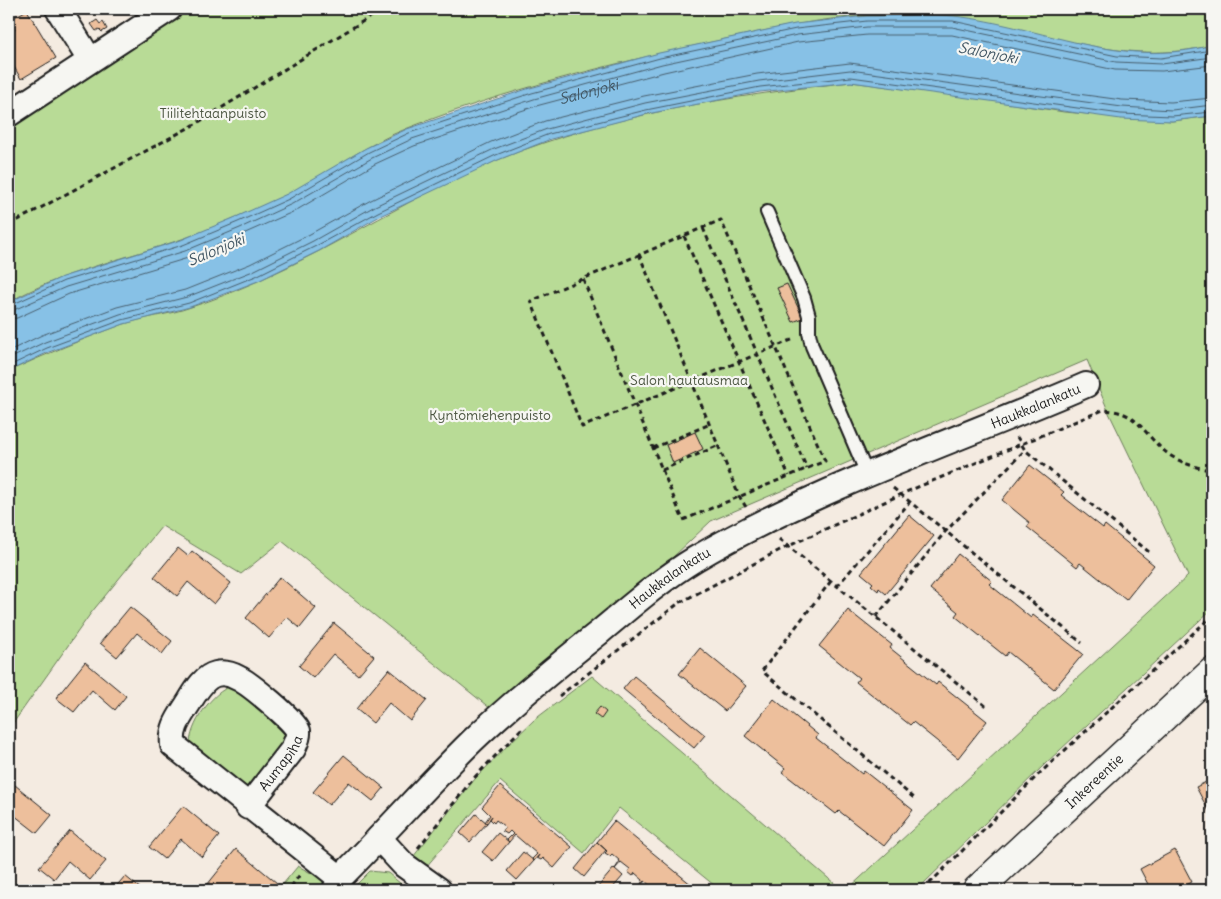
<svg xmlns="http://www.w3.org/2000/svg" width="1221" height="899" font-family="Delius,sans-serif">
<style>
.green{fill:#b8db96;stroke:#6a7c59}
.water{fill:#87c1e6;stroke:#5c7f95}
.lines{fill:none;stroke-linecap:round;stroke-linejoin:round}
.shore{stroke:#475e6d;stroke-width:1}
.building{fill:#edbf9c;stroke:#1c1c1c}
.lane-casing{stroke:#1c1c1c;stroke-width:16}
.street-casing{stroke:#1c1c1c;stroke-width:28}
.secondary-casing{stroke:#1c1c1c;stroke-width:31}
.path{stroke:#1c1c1c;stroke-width:3;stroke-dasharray:5 4;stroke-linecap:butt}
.lane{stroke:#f6f6f2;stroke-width:12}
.street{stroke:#f6f6f2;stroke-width:24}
.secondary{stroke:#f6f6f2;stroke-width:28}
.labels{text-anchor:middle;stroke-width:4.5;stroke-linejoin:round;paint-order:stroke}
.park-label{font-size:14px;fill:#4b5541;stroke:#f6f6f2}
.street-label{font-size:14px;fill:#1c1c1c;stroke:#f6f6f2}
.water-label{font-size:15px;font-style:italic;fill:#415663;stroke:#f6f6f2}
</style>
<rect width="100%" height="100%" fill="#f4ebe1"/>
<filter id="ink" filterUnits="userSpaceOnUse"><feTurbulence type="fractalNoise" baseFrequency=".02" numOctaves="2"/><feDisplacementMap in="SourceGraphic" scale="10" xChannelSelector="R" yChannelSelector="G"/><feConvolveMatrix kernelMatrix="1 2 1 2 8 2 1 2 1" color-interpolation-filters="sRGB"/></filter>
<g filter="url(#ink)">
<path class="green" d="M185 9H1212V45C1125 68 1042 30 957 17 929 13 897 15 868 16 816 18 764 31 712 42 610 64 506 90 408 128 364 145 327 174 286 195 261 207 236 217 211 228 144 256 72 266 9 302V113Z
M851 82 982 99 1064 112 1172 121 1212 116V609L1046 763 917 890H847L1188 576 1109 413 1087 360 711 521 653 576 491 709 282 541 241 574 162 526 91 613 9 729V371C46 354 83 339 121 325 144 317 169 315 191 307 214 300 237 290 258 281 341 244 416 193 500 159 611 114 733 96 851 82Z
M592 676 842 890H720L619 808 584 853 500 781 425 868 413 857 475 779 511 742 534 720Z
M232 686 248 696 285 732 284 744 253 784 243 789 190 746C189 726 212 691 232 686Z
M298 866 322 879 324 890H278Z
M370 871 388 873 408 890H351Z"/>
<path class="water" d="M866 16C895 16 925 13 954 16 1043 26 1119 70 1212 45V116L1172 121 1121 119 851 82 760 92 647 114 551 139 498 160 380 216 319 251 258 281 190 307 124 324 49 352 9 371V302L62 277 181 240 236 217 287 194 366 148 407 129 530 88 659 53 795 24Z"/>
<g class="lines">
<g class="shore">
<path d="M9 306 64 281 183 245 238 222 289 199 369 152 409 133 532 93 660 58 796 29 867 21H953L1117 56 1161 58 1212 50"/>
<path d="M9 312 66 287 185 251 240 228 292 204 372 158 412 139 534 99 662 64 797 35 867 27H952L1116 62 1162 64 1212 57"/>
<path id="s1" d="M9 319 17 318 69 294 188 258 243 234 295 211 375 164 414 146 536 106 664 72 798 42 867 35H952L1115 70 1162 71 1212 65"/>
<path d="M9 351 42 335 117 307 185 290 250 264 310 234 371 200 491 142 545 121 644 96 757 74 850 63 1122 100 1171 102 1212 98"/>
<path d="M9 359 45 342 120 314 187 297 253 271 313 241 375 206 494 149 547 129 645 103 759 81 850 70 1122 107 1172 110 1212 105"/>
<path d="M9 366 47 348 122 320 189 303 256 276 316 246 378 212 496 155 549 134 646 110 760 87 851 77 1121 114 1172 116 1212 112"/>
</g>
</g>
<path class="building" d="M83 9H96L87 15Z
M27 10 56 58 21 79 9 58V34L15 30 9 20Z
M97 20 100 24 103 22 107 29 102 32 99 29 96 31 91 24Z
M787 284 803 318 793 322 777 288Z
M695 432 703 449 673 463 666 445Z
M1030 465 1064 492 1061 495 1103 528 1105 525 1154 565 1126 600 1080 563 1077 567 1027 527 1030 523 1002 500Z
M909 515 934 536 886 594 879 588 878 591 871 585 873 583 861 573Z
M178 548 188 556 192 551 231 583 214 604 188 582 177 596 154 577Z
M958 554 992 581 989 584 1031 618 1033 615 1083 654 1054 689 1008 652 1005 656 955 616 958 612 930 589Z
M280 577 316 608 300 628 287 617 269 638 246 618Z
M130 607 172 641 162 654 137 633 117 657 100 643Z
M848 610 892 645 890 648 936 685 938 682 987 721 958 758 913 722 910 725 856 682 859 678 819 646Z
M334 623 374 656 358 675 333 654 313 678 299 666Z
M700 648 746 686 725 711 679 674Z
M85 662 126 696 115 710 92 690 74 712 56 698Z
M389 669 427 700 410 721 389 703 373 723 356 709Z
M634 676 705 735 694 748 623 689Z
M774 699 818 735 816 738 862 774 864 771 913 810 884 846 839 811 836 814 782 772 785 768 745 736Z
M600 707 606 712 601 719 594 714Z
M344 755 384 788 373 801 349 782 329 805 313 792Z
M1212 779V817L1196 787Z
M15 785 52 815 37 833 14 815 9 821V793Z
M500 786 572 847 554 868 543 858 541 860 537 858 539 855 534 861 532 859 537 854 515 835 509 842 507 840 513 834 510 831 507 834 502 831 505 827 496 820 494 823 490 819 492 816 487 823 485 822 490 815 482 807Z
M183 806 219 836 202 857 181 839 164 859 149 847Z
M476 814 487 823 470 842 460 833Z
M614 821 698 890H652L654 889 645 881 639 888 643 880 635 873 633 876 628 872 630 869 621 862 615 869 620 861 612 854 610 856 605 853 607 851 597 842Z
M70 831 106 861 90 880 68 861 54 879 39 867Z
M498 833 509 842 493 861 482 852Z
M597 842 606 850 584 877 575 869Z
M236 849 277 883 271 890H203Z
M1175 850 1192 882 1177 890H1151L1140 869Z
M523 852 534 861 517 880 507 871Z
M614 868 623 876 611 890H600L597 888Z
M125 876 142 890H113Z"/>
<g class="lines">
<g class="lane-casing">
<path id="lane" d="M767 212 804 298 809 316V333L812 346 867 474"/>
</g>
<g class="street-casing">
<g id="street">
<path d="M58 9 90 60"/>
<path d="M9 114 169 9"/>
<path id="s2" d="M248 807 293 749C295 744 299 737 298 731 294 720 249 683 238 678 231 674 224 672 216 674 203 677 195 693 188 704 179 718 171 728 173 745L340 878"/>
<path d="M379 838 404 865 439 890"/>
<path id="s3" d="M335 890 340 878C385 833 427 785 473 740 513 702 557 666 601 631 631 606 662 579 695 559 819 486 955 442 1086 385"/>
</g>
</g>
<g class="secondary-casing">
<g id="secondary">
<path id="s4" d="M977 890 1212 672"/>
</g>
</g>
<path class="path" d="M9 225 192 126 383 9
M703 228 807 469
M684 236 789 476
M639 254 739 496 746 507
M583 279 683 520 825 461 721 220 531 301 582 427C653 397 724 368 794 339
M1017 437 1025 450 1149 552
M653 448 708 425
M662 470 717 446
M893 488 1082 643
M779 539 987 707
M831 581 762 671 914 798
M837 586 909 503
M876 617 945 532 1025 450
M559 696 679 603 780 550 906 492 1103 410C1137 411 1140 429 1162 449 1175 461 1195 468 1212 470
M418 848 473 779 524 726
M291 887 301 873
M289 890 291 887 295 890
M387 890 392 883
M923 890 1040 773 1212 616"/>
<use href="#lane" class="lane"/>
<use href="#street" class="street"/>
<use href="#secondary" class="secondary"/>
</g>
</g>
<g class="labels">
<g class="park-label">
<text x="213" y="118">Tiilitehtaanpuisto</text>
<text x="689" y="385">Salon hautausmaa</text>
<text x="490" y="420">Kyntömiehenpuisto</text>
</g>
<g class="street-label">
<text dy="5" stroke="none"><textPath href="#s3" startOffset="865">Haukkalankatu</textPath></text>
<text dy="5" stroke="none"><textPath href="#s3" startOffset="460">Haukkalankatu</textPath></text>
<text dy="5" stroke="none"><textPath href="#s2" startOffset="55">Aumapiha</textPath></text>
<text dy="5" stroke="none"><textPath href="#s4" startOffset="160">Inkereentie</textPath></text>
</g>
<g class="water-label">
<text transform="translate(988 53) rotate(11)" y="5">Salonjoki</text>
<text dy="5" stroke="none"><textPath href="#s1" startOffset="625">Salonjoki</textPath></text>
<text transform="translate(216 250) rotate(-23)" y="5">Salonjoki</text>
</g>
</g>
<rect width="1221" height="899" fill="none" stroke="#f6f6f2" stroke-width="30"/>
<rect x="15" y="15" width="1191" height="869" fill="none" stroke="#1c1c1c" stroke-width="2" filter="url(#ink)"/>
</svg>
